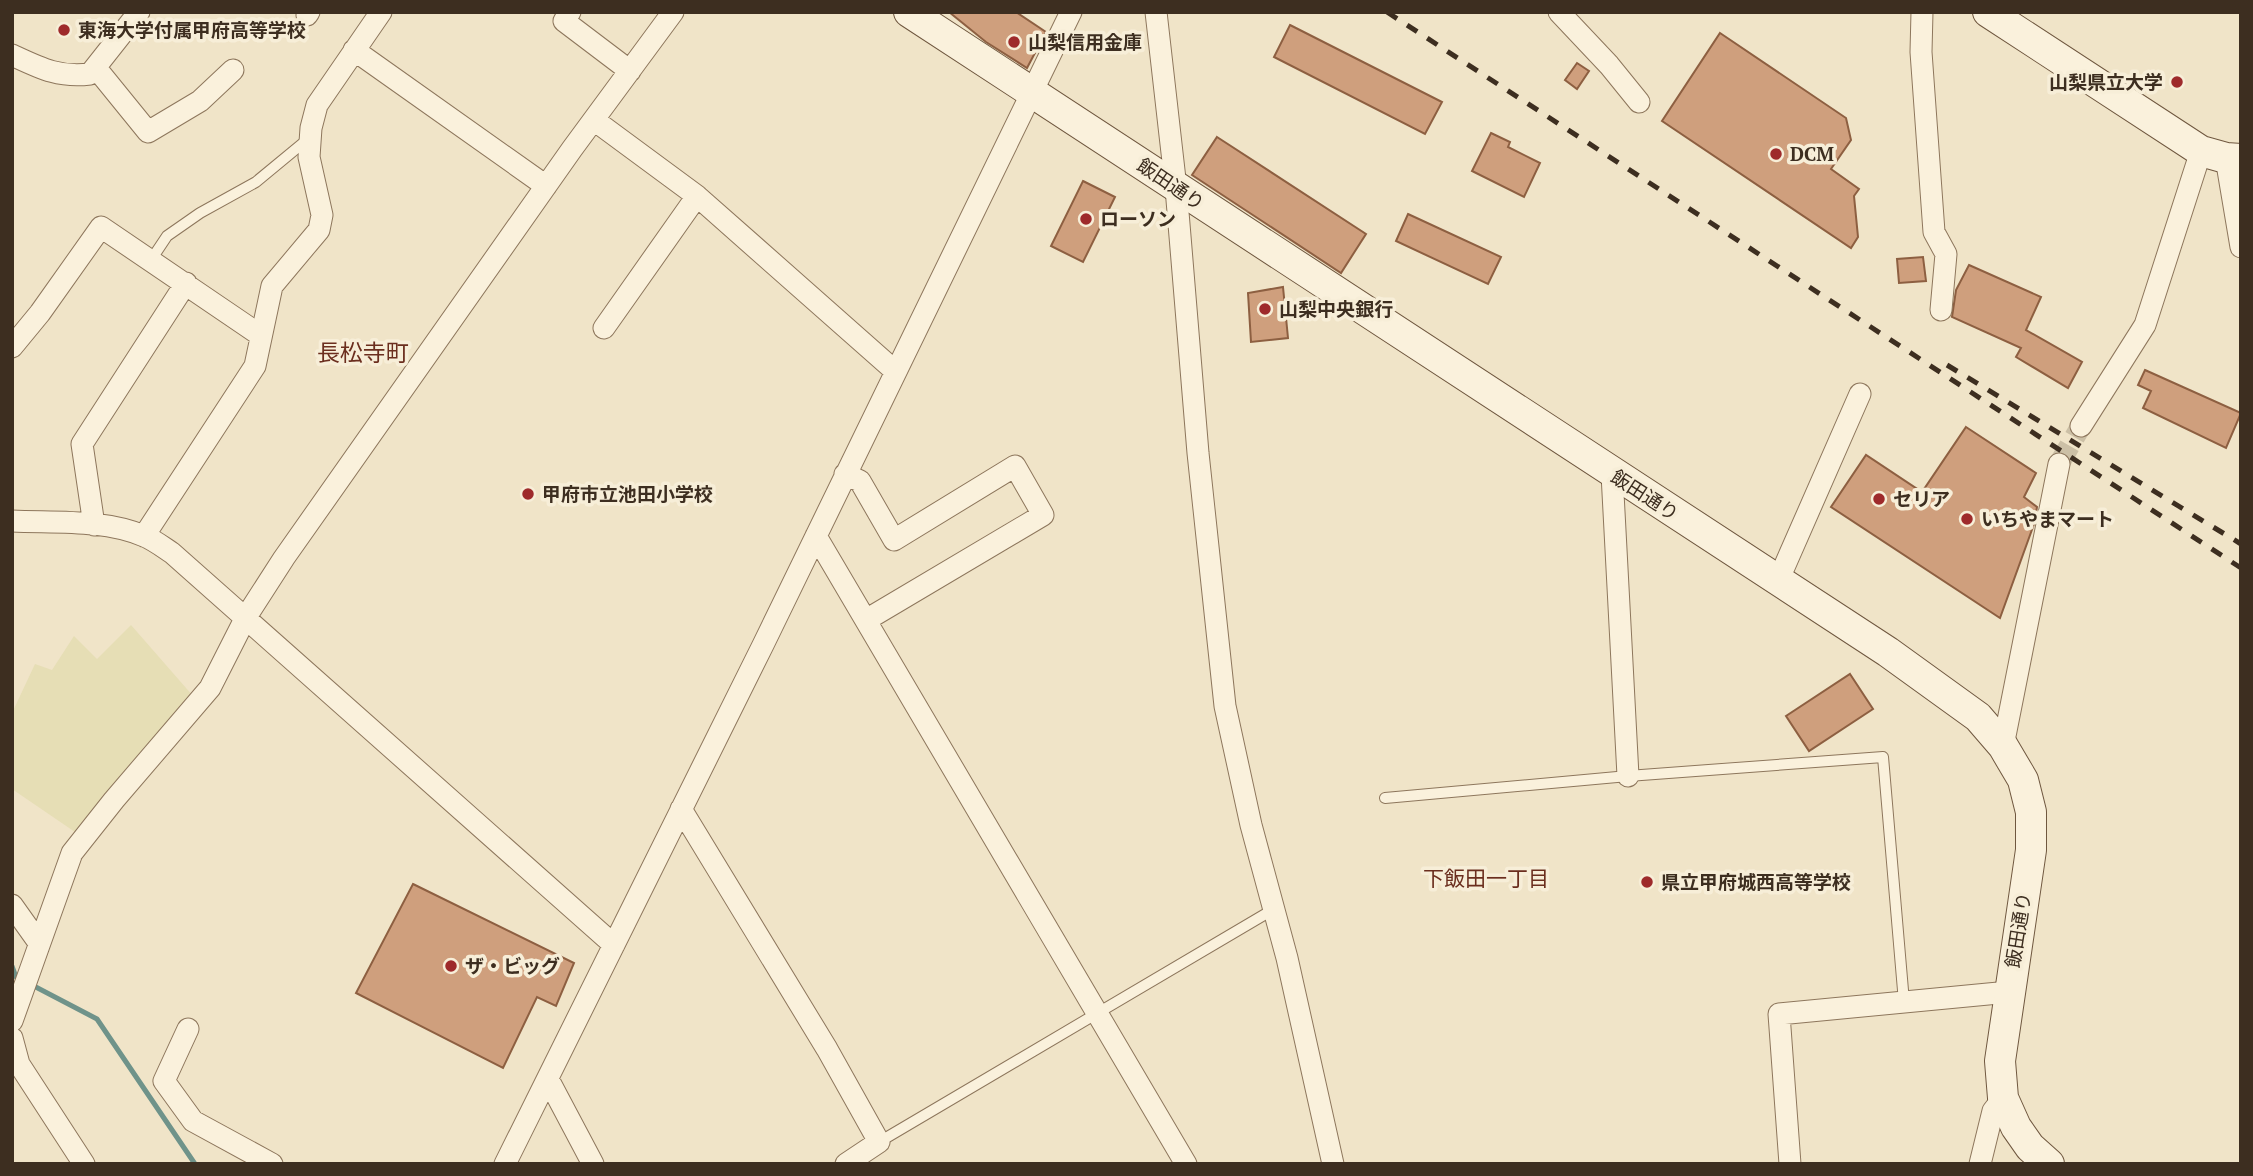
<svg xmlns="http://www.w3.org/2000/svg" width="2253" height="1176" font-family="'PT Serif','Noto Sans JP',serif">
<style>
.farmland{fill:#e6deb5}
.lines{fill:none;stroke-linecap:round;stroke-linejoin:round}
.stream{stroke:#6f938a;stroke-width:5}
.building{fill:#cf9f7d;stroke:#8d5f41;stroke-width:2}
.street-tunnel{stroke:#ccc0a6;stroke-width:21;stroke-dasharray:21 10;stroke-linecap:butt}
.lane-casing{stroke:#8d765c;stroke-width:12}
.street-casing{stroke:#8d765c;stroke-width:23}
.secondary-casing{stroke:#6f573f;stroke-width:32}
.lane{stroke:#faf1dc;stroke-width:10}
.street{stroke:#faf1dc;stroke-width:21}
.secondary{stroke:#faf1dc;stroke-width:30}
.rail{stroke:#3d2e20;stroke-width:5;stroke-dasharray:12 12;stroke-linecap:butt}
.poi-dot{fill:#9e2a2b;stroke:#f7eed8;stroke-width:2.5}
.labels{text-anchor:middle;stroke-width:7;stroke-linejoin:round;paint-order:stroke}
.poi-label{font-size:19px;font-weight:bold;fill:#3d2e20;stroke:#f7eed8;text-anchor:start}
.street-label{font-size:19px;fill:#3d2e20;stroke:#f7eed8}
.neighbourhood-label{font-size:21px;fill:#6b2e1e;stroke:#f7eed8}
.quarter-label{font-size:23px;fill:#6b2e1e;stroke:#f7eed8}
</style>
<rect width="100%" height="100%" fill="#f0e4c8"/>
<path class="farmland" d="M131 625 193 696 75 832 12 789V713L35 664 52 670 74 636 97 659Z"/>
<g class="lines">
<path class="stream" d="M12 966 16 977 21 980
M30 984 97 1019 195 1164"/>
</g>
<path class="building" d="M949 12H1016L1046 32 1027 68 986 42Z
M1290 25 1442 102 1425 134 1274 57Z
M1720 33 1846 118 1851 140 1831 169 1859 189 1854 196 1858 237 1851 248 1662 121Z
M1577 63 1589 71 1577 89 1565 80Z
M1491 133 1510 142 1508 147 1540 163 1524 197 1472 171Z
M1217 137 1366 234 1341 273 1192 175Z
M1083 181 1115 197 1083 262 1051 246Z
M1408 214 1501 257 1488 284 1396 241Z
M1923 257 1926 281 1899 283 1897 259Z
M1969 265 2041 297 2026 330 2082 362 2068 388 2016 357 2021 348 1952 317 1956 290Z
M1283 287 1288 338 1251 342 1248 293Z
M2145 370 2241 413 2226 448 2143 408 2151 391 2138 385Z
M1966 427 2036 473 2024 497 2037 507 2034 524 2000 618 1831 507 1866 455 1922 492Z
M1850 674 1873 709 1809 751 1786 716Z
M413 884 574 963 556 1006 537 997 503 1068 356 993Z"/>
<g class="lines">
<path class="street-tunnel" d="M2059 464 2081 426"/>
<g class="lane-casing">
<path id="lane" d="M151 260 167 236 200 213 256 182 308 139
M1385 798 1628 776 1883 757 1904 1002
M879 1142 1274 909"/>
</g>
<g class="street-casing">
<path id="street" d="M570 12 564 21 630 71
M1156 12 1176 188 1198 453 1225 706 1251 825 1287 958 1333 1164
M1559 12 1609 65 1639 102
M1922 12 1921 52 1934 232 1946 254 1941 310
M307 15 309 12
M354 50 546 186
M12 55C40 68 59 78 90 74L139 12
M96 68 148 132 200 101 233 70
M594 120 697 196 895 371
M2226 158 2241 247
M604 328 697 196
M12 347 40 313 101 227 260 335
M2081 426 2145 325 2201 151
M845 474 860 481 894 540 1015 466 1043 515 866 620
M1612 474 1628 776
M12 521C55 523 104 519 144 536 154 540 163 547 172 553L614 945
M94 525 82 444 186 283
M144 536 255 366 272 286 319 230 322 215 309 157 311 128 317 105 381 12
M816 536 1186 1164
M1778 581 1860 394
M2003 746 2059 464
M681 809 827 1049 879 1142 846 1164
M12 905 39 943
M12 1021 72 853 114 800 210 688 246 617 284 558 572 149 673 12
M188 1029 164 1081 193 1121 272 1164
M12 1038 19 1064 84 1164
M548 1079 593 1164
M505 1164 763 645 1071 12
M1790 1164 1779 1014 2009 992
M1980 1164 1993 1111 2003 1098"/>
</g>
<g class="secondary-casing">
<path id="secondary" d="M909 12 1888 652 1978 717 2003 746 2023 780 2031 812V850L2000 1061 2003 1098 2016 1127 2030 1147 2049 1164
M1988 12 2201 151 2226 158 2241 159"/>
</g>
<use href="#lane" class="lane"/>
<use href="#street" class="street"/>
<use href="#secondary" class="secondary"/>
<path class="rail" d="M1387 12 2241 568
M1947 365 2241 544"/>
</g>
<g class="poi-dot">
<circle cx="64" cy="30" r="7"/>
<circle cx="1014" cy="42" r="7"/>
<circle cx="2177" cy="82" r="7"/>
<circle cx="1776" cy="154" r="7"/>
<circle cx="1086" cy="219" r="7"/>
<circle cx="1265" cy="309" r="7"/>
<circle cx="528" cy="494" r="7"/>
<circle cx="1879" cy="499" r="7"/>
<circle cx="1967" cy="519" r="7"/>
<circle cx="1647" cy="882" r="7"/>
<circle cx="451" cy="966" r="7"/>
</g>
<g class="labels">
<g class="poi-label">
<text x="78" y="37">東海大学付属甲府高等学校</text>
<text x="1028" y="49">山梨信用金庫</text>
<text x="2163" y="89" text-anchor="end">山梨県立大学</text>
<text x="1790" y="161">DCM</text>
<text x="1100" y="226">ローソン</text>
<text x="1279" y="316">山梨中央銀行</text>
<text x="542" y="501">甲府市立池田小学校</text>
<text x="1893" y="506">セリア</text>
<text x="1981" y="526">いちやまマート</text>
<text x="1661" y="889">県立甲府城西高等学校</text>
<text x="465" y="973">ザ・ビッグ</text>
</g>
<g class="street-label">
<text transform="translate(1171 184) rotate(34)" y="7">飯田通り</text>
<text transform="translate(1645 495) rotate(33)" y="7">飯田通り</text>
<text transform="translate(2018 930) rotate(-81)" y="7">飯田通り</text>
</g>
<g class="neighbourhood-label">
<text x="1486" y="886">下飯田一丁目</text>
</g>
<g class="quarter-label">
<text x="363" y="361">長松寺町</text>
</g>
</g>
<rect width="2253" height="1176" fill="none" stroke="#3d2e20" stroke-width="28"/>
</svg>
